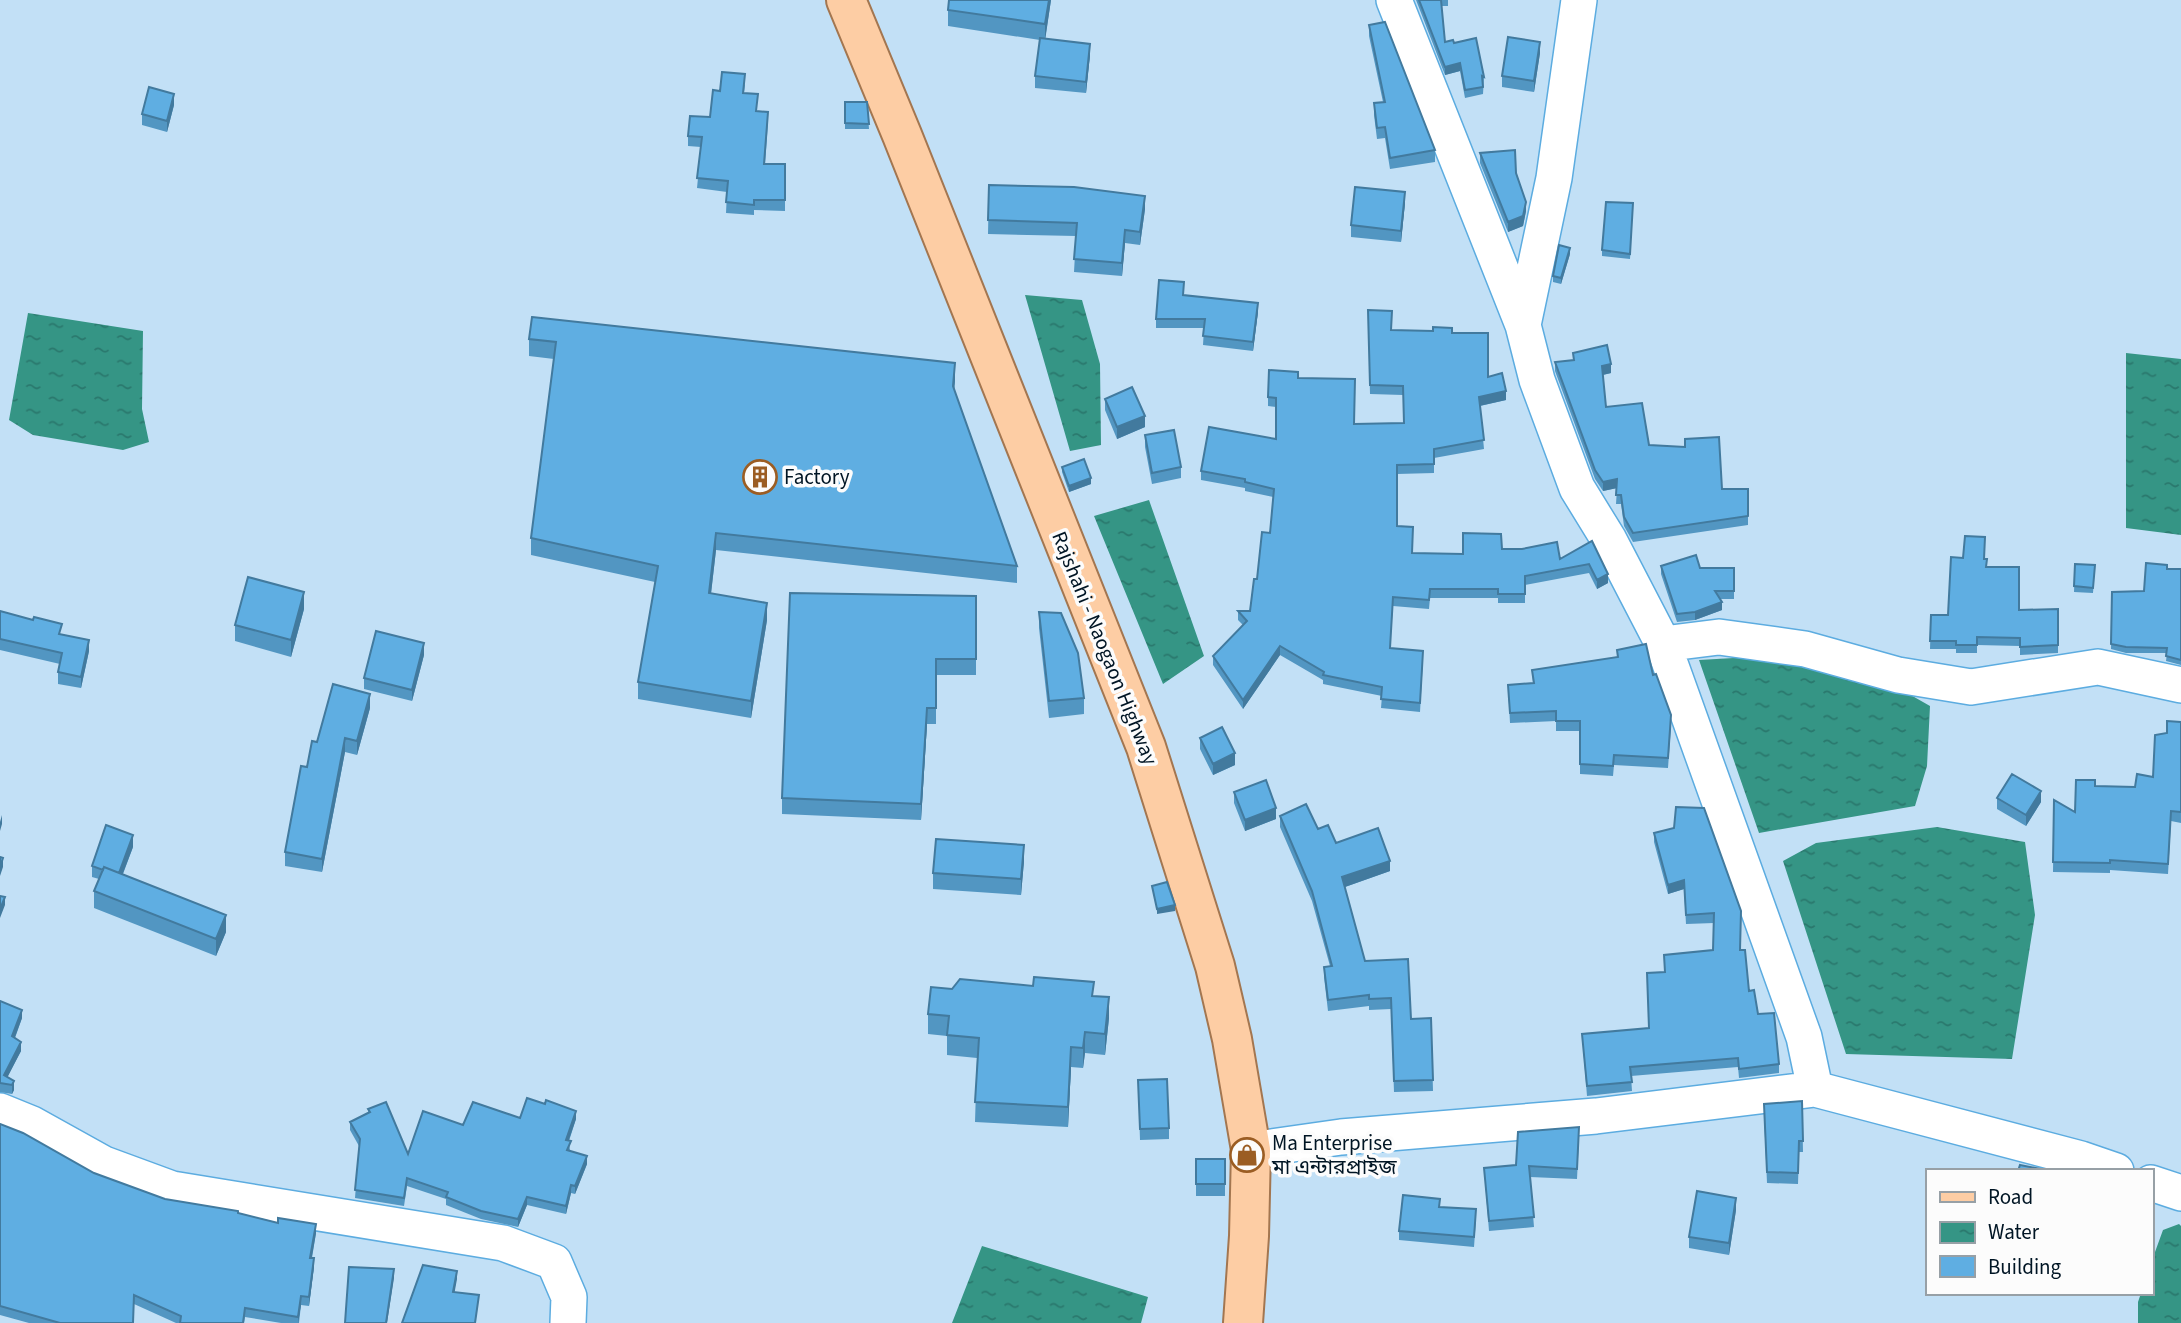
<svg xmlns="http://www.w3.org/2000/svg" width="2181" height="1323" font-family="'Source Sans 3','Noto Sans Bengali',sans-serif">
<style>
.water{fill:url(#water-ripples)}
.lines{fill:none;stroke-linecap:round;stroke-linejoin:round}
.minor-casing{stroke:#5cace0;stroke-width:38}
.major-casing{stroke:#a37650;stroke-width:42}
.minor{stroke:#fff;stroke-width:35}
.major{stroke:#fdcda4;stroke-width:38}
.wall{fill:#5296c2}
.shaded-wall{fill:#427a9e}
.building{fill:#5faee2;stroke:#427a9e;stroke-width:2}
.labels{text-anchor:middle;stroke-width:7;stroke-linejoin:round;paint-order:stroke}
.poi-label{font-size:21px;fill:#001524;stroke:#fcfcfc;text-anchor:start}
.street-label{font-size:21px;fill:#001524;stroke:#fcfcfc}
</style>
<defs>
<pattern id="water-ripples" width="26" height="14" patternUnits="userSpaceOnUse" patternTransform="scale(1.75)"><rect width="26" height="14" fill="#359585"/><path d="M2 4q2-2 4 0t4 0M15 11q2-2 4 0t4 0" fill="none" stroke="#2a786d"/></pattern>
</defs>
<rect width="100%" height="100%" fill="#c2e0f6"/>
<path class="water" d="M1025 295 1082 300 1100 364 1101 445 1070 451Z
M28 313 143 331 142 409 149 442 123 450 33 435 9 420Z
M2126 353 2181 359V535L2126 528Z
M1149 500 1204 656 1163 684 1094 516Z
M1751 657 1886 681 1930 706 1927 766 1915 806 1759 833 1699 660Z
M1937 827 2025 842 2035 915 2012 1059 1846 1054 1783 861 1816 843Z
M2179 1224 2181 1226V1323H2138V1302L2141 1293H2151V1263L2163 1230Z
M982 1246 1148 1297 1141 1323H952Z"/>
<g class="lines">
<g class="minor-casing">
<path id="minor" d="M1394 0 1523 325 1537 380 1577 488 1609 540 1663 644 1804 1037 1815 1089
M1523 325 1554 178 1579 0
M1663 644 1719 637 1805 649 1898 675 1971 687 2098 667 2181 685
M0 1111 32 1124 104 1164 172 1189 503 1243 554 1262 569 1297 568 1323
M1251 1150 1341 1137 1596 1116 1815 1089 2081 1159 2116 1171
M2151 1183 2181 1193"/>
</g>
<g class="major-casing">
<path id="major" d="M846 0 902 135 1146 747 1215 966 1232 1039 1251 1150 1249 1236 1243 1323"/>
</g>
<use href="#minor" class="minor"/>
<use href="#major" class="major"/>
</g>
<path class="wall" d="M949 0H1051L1045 39 1090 55 1086 93 1035 88V76L1040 40 948 26V10Z
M1416 0H1448V6H1441L1445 42 1454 43 1484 77 1483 94 1465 98 1460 71 1445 75Z
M1369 25 1435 150V162L1390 169 1385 138 1377 139 1374 115V103L1383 102 1369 36Z
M1540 53 1534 92 1502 87V76Z
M745 84 744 93 757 111 768 122 765 164H785V211L754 210V215L726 213 727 192 697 188 701 147 688 146V136Z
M845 102H867L869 129H845Z
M174 105 167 132 142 125V114Z
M1480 153 1516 173 1526 211 1523 226 1508 232 1480 163Z
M989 185 1145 209 1140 245 1125 243 1122 276 1074 272 1076 236 988 234Z
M1405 203 1401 242 1351 237V225Z
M1633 203 1630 259 1602 256V250Z
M1570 254 1561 284 1553 282V276Z
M1184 295 1258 312 1253 351 1203 345 1204 328H1156V319Z
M1368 310 1392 330 1452 333 1488 377 1506 400 1480 406 1484 449 1434 458V473L1397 474V526L1412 553 1463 554 1502 549 1560 559 1592 541 1608 583 1597 589 1589 573 1525 585V603H1498V598H1430L1429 609 1393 606 1390 648 1423 660 1420 712 1381 708 1382 696 1323 684V680L1280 655 1243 709 1213 665V656L1243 625 1238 620V611H1250L1257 579 1270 533 1273 497 1245 491V488L1201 480V471L1276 439V407L1268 406V397L1298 378 1354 424 1404 423 1403 395 1370 394Z
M529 339 955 380 954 390 1017 566V583L716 550 711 594 767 620 751 718 638 699V682L655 582 531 555V538L554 359 529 356Z
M1573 353 1611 373 1603 375 1606 407 1649 445 1722 489H1748V525L1633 542 1624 526 1621 504H1616L1617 488 1603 491 1595 479 1555 371V362L1573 360Z
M1105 399 1145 427 1117 439 1105 410Z
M1145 435 1181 467V478L1152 484 1145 447Z
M1062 467 1091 484 1069 492 1062 472Z
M1985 559 1986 567 2019 610 2058 609V653L2020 655V646L1977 645V653H1956V649H1930L1931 615H1948Z
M2075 564 2095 565 2093 593 2074 592Z
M1661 566 1734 568V599H1720L1722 610 1695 620 1677 622 1661 574Z
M2167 569H2181V665L2166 661 2167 653H2126L2111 649 2112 592 2144 591Z
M976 596V675H936V724H927L921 820 782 814V798Z
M304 609 291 657 235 641V625Z
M0 611 62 635 89 651 81 688 58 684V672L60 664 0 650Z
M1039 612 1084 698V714L1049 718 1039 628Z
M1617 650 1653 675 1671 726 1668 768 1614 765 1613 776 1580 774V731H1556V721L1510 723 1508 685 1533 683 1532 670 1617 657Z
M424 655 412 701 364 689V678Z
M370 708 357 755 345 752 322 872 285 866V852L307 767 317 742Z
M2181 722V823L2171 821 2168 874 2110 870V873L2053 872 2054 800 2075 812 2095 786 2135 787 2153 777 2167 733Z
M1200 738 1235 765 1213 775 1200 749Z
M1234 792 1276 819 1245 831 1234 803Z
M1997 798 2041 802 2026 826 1997 809Z
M1280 816 1318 829 1336 843 1390 871 1345 887 1365 961 1411 1019 1431 1018 1433 1091 1394 1092 1391 1009 1369 1010V1006L1328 1011 1324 977V967L1330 966 1312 901 1280 827Z
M1654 833 1740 950 1749 991 1758 1014 1779 1064V1073L1739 1078 1738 1067 1631 1076 1632 1091 1587 1096 1582 1034 1648 1028 1664 972V955L1713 950 1714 923 1686 924 1684 889 1668 894 1654 842Z
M133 847 123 874 226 932 216 956 94 908V891L99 879 92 877V866Z
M1024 861 1021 895 933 889V873Z
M952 989 1094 996 1109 1018 1105 1055 1085 1053 1083 1068 1071 1067 1068 1127 975 1122 977 1058 947 1055V1036L928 1034V1014Z
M0 1001 22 1018 15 1038 21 1051 7 1077 14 1081V1090L12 1094 0 1092Z
M1138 1080 1169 1128V1139L1140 1140Z
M1802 1101 1803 1152H1799L1798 1184 1767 1183 1764 1116Z
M368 1109 408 1154 463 1125 520 1118 576 1119 569 1141 570 1151 587 1164 575 1194 571 1193 566 1214 527 1205 518 1227 481 1219 446 1205V1199L407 1186 404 1206 355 1198 359 1146 350 1130V1122L368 1113Z
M0 1124 94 1173 165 1199 238 1213 316 1233 312 1258 314 1267 309 1306 301 1305 299 1323H281L245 1317 244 1323H176L134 1304 133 1323H29L0 1315Z
M1579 1138 1577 1179 1530 1177 1534 1227 1489 1231 1484 1168 1516 1165Z
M1196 1159H1225V1196H1196Z
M1440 1207 1476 1219 1474 1247 1399 1240V1231Z
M1736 1210 1729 1255 1689 1248V1237Z"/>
<path class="shaded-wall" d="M1049 0H1051L1045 41V24Z
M1540 42V53L1534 92V81Z
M1090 44V55L1086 93V82Z
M1460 63V71L1445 75V67Z
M174 94V105L167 132V121Z
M1405 192V203L1401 242V231Z
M1145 196V209L1140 245V232Z
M1526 202V211L1523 226 1508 232V222Z
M1125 230V243L1122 276V263Z
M1570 248V254L1561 284V278Z
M1258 303V312L1253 351V342Z
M955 363V380L953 403V386Z
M1611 364V373L1602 375V366Z
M1506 391V400L1479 406V397Z
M1145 416V427L1117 439V427Z
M1091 478V484L1069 492V486Z
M1617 479V488L1603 491V482Z
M716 533V550L709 610V593Z
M1608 574V583L1597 589V580Z
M304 592V609L291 657V640Z
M1722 602V610L1695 620V612Z
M767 603V620L751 718V701Z
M89 640V651L81 688V677Z
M424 643V655L412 701V690Z
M1280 646V655L1243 709V700Z
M370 694V708L357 755V741Z
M927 708V724L921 820V804Z
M345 738V752L322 872V859Z
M1235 753V765L1213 775V764Z
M2041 791V802L2026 826V815Z
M1276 808V819L1245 831V820Z
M2 815V824L0 831V822Z
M133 835V847L118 886V875Z
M1024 845V861L1021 895V879Z
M3 858V867L0 876V867Z
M1390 861V871L1342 888V877Z
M1684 880V889L1668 894V885Z
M5 897V905L0 918V909Z
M1175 905V911L1157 914V909Z
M226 915V932L216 956V939Z
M1109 997V1018L1105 1055V1034Z
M22 1010V1018L12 1045V1036Z
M1085 1032V1053L1083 1068V1048Z
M21 1042V1051L4 1084V1075Z
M1071 1047V1067L1068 1127V1107Z
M14 1081V1090L12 1094V1085Z
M576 1111V1119L566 1148V1140Z
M587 1156V1164L575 1194V1186Z
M571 1185V1193L566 1214V1206Z
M527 1197V1205L518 1227V1219Z
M1736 1198V1210L1729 1255V1243Z
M316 1224V1233L310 1267V1258Z
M314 1258V1267L309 1306V1297Z
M394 1269V1278L387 1323H386Z
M457 1271V1279L453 1301V1292Z
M301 1296V1305L298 1323V1317Z"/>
<path class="building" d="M949 0H1049L1045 24 948 10Z
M1419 0H1441L1445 42 1453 40 1454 43 1476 38 1484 77 1482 76 1483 87 1465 90 1460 63 1445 67Z
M1385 22 1435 150 1390 158 1385 127 1377 128 1374 103 1385 102 1369 25Z
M1508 37 1540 42 1534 81 1502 76Z
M1040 38 1090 44 1086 82 1035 76Z
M722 72 745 74 743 93 758 94 756 111 768 112 764 164H785V200H754V205L726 202 728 181 697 178 702 137 688 136 690 116 710 117 713 90 720 91Z
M149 87 174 94 167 121 142 114Z
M845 102H867L869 124 845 123Z
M1515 150 1516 173 1526 202 1523 216 1508 222 1480 153Z
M989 185 1074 187 1145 196 1140 232 1125 230 1122 263 1074 259 1077 223 988 220Z
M1355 187 1405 192 1401 231 1351 225Z
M1606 202 1633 203 1630 254 1602 250Z
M1559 245 1570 248 1561 278 1553 276Z
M1159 280 1184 282 1183 295 1258 303 1253 342 1203 336 1205 319H1156Z
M1368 310 1392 311 1391 330 1433 331V327L1452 328V333H1488V377L1502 373 1506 391 1479 397 1484 440 1434 449V464L1397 465V526L1413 527 1412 553 1463 554V533L1501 534 1502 549H1522L1557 542 1560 559 1592 541 1608 574 1597 580 1589 564 1525 576V594H1498V589H1430L1429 600 1393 597 1390 648 1423 651 1420 703 1381 699 1382 687 1323 675 1324 672 1280 646 1243 700 1213 656 1247 621 1238 611H1250L1254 579H1257L1262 532 1270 533 1274 489 1245 482V479L1201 471 1209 427 1276 439V398L1268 397 1269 370 1298 372V378L1355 379 1354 424 1404 423 1403 386 1370 385Z
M532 317 955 363 953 386 1017 566 716 533 709 593 767 603 751 701 638 682 658 566 531 538 556 342 529 339Z
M1607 345 1611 364 1602 366 1606 407 1642 403 1649 445 1685 447V439L1719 437 1722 489H1748V516L1633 533 1624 517 1621 495H1616L1617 479 1603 482 1595 470 1555 362 1574 360 1573 353Z
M1132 387 1145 416 1117 427 1105 399Z
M1174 430 1181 467 1152 473 1145 435Z
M1084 459 1091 478 1069 486 1062 467Z
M1965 536 1985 537 1984 559H1987L1986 567H2019V610L2058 609V645L2020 647V638L1977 637V645H1956V641H1930L1931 615H1948L1951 557 1963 558Z
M1696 555 1700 568H1734V591H1715L1722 602 1695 612 1677 614 1661 566Z
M2146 563 2167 565V569H2181V660L2166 656 2167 648 2126 647 2111 644 2112 592 2144 591Z
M2075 564 2095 565 2093 588 2074 586Z
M248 577 304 592 291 640 235 625Z
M790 593 976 596V659H936V708H927L921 804 782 798Z
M0 611 33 620 34 617 62 624 59 634 89 640 81 677 58 672 62 653 0 639Z
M1039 612 1061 613 1078 653 1084 698 1049 701Z
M376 631 424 643 412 690 364 678Z
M1646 644 1653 675 1656 674 1671 715 1668 758 1614 755 1613 766 1580 764V721H1556V711L1510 713 1508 685 1534 683 1532 670 1618 657 1617 650Z
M333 684 370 694 357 741 345 738 322 859 285 852 301 766 307 767 312 741 317 742Z
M2167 721 2181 722V812L2171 811 2168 864 2110 860V863L2053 862 2054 800 2075 812 2076 780H2095V786L2135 787 2137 774 2153 777 2155 735 2167 733Z
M1222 727 1235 753 1213 764 1200 738Z
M2012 774 2041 791 2026 815 1997 798Z
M1266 780 1276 808 1245 820 1234 792Z
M1306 804 1318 829 1328 825 1336 843 1378 828 1390 861 1342 877 1365 961 1408 959 1411 1019 1431 1018 1433 1080 1394 1081 1391 998 1369 999V995L1328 1000 1324 967 1332 966 1312 891 1280 816Z
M1676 807 1704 808 1741 911 1740 950H1745L1749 991 1754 990 1758 1014 1774 1013 1779 1064 1739 1069 1738 1058 1630 1067 1632 1082 1587 1086 1582 1034 1649 1028 1647 973 1665 972 1664 955 1713 950 1714 913 1686 915 1684 880 1668 885 1654 833 1674 828Z
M106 825 133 835 119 873 104 867 103 870 92 866Z
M936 839 1024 845 1021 879 933 873Z
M0 857 3 858 0 867Z
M104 867 226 915 216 939 94 891Z
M1167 882 1175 905 1157 909 1152 886Z
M0 896 5 897 0 909Z
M1034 977 1094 982 1092 996 1109 997 1105 1034 1085 1032 1083 1048 1071 1047 1068 1107 975 1102 979 1038 947 1035 949 1016 928 1014 931 987 952 989 960 979 1033 986Z
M0 1001 22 1010 12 1036 21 1042 4 1075 14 1081 12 1085 0 1083Z
M1167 1079 1169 1128 1140 1129 1138 1080Z
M527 1098 545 1104 546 1100 576 1111 566 1140 571 1141 567 1150 587 1156 575 1186 571 1185 566 1206 527 1197 518 1219 481 1211 446 1197 448 1192 407 1178 404 1198 355 1190 360 1139 350 1122 370 1112 368 1109 386 1102 408 1154 423 1111 463 1125 473 1102 520 1118Z
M1802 1101 1803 1141H1799L1798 1173 1767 1172 1764 1104Z
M0 1124 23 1133 94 1173 165 1199 238 1211V1213L278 1223V1218L316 1224 310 1258H314L309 1297 301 1296 298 1317 245 1308 243 1323H180L181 1316 134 1295 133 1323H60L0 1306Z
M1579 1127 1577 1169 1529 1166 1534 1217 1489 1221 1484 1168 1516 1165 1518 1132Z
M1196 1159H1225V1184H1196Z
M2020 1165 2041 1169V1171H2018Z
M1697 1191 1736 1198 1729 1243 1689 1237Z
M1403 1195 1440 1199 1439 1207 1476 1209 1474 1237 1399 1231Z
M423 1265 457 1271 453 1292 479 1295 475 1323H402Z
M349 1267 394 1269 386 1323H345Z"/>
<defs>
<g id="building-ring" transform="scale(1.75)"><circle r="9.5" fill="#fcfcfc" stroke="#9b5d23" stroke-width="1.5"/><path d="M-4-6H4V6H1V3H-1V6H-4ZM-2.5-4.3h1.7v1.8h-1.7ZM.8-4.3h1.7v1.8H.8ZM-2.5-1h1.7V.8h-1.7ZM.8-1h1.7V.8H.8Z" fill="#9b5d23"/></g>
<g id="shop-ring" transform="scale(1.75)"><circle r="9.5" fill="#fcfcfc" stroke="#9b5d23" stroke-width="1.5"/><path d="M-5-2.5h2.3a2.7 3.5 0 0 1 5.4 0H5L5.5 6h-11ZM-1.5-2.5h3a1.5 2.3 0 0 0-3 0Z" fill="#9b5d23"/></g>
</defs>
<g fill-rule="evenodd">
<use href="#building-ring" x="760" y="477"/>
<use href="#shop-ring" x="1247" y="1155"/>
</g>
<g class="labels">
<g class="poi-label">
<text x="784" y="484">Factory</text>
<text x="1272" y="1150">Ma Enterprise<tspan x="1272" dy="24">মা এন্টারপ্রাইজ</tspan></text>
</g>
<g class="street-label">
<text transform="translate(1105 648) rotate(68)" y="7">Rajshahi - Naogaon Highway</text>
</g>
</g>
<rect x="1926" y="1169" width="228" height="126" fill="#fcfcfc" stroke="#97a0a6" stroke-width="2"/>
<rect x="1940" y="1192" width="35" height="10" fill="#fdcda4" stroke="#97a0a6" stroke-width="2"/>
<text x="1988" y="1204" font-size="21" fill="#001524">Road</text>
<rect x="1940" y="1222" width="35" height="21" fill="url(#water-ripples)" stroke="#97a0a6" stroke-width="2"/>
<text x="1988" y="1239" font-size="21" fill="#001524">Water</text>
<rect x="1940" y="1256" width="35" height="21" fill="#5faee2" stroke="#97a0a6" stroke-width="2"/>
<text x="1988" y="1274" font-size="21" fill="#001524">Building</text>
</svg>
